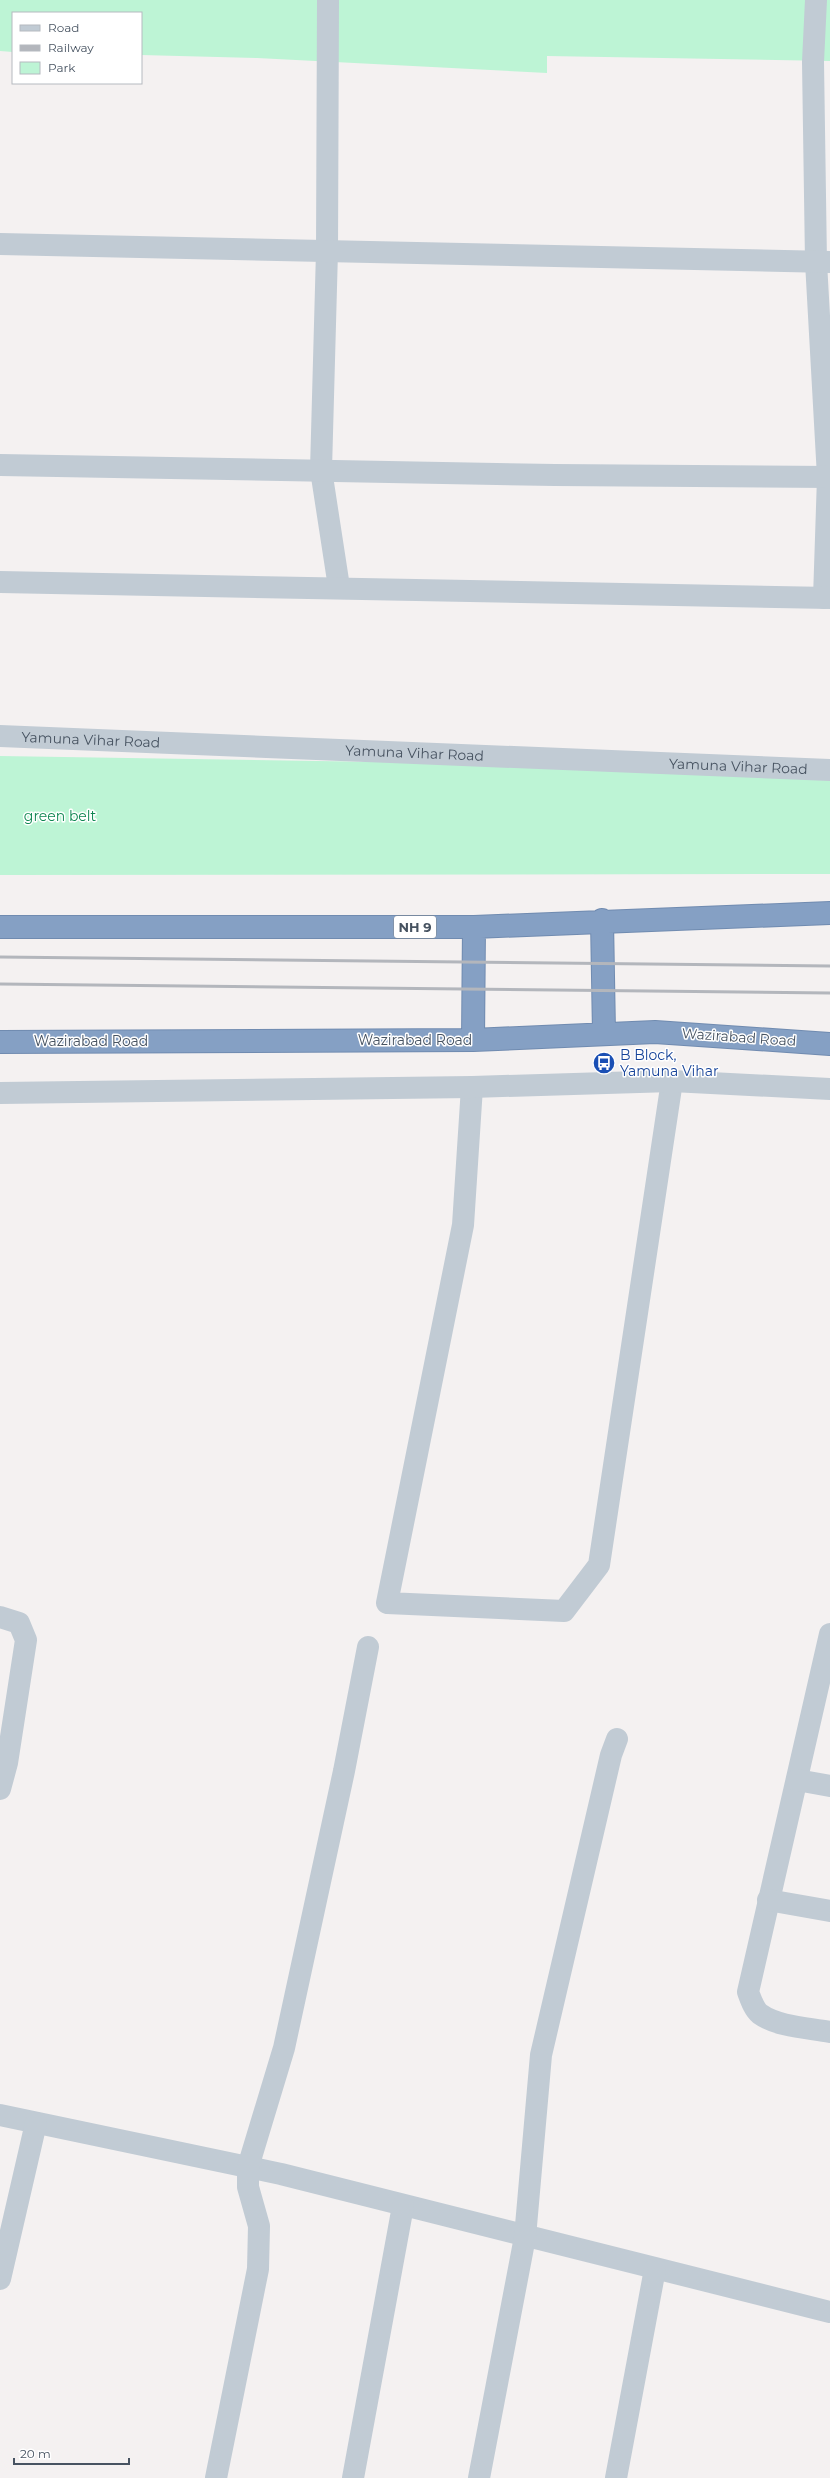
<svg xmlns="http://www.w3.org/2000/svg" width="830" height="2478" font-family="Montserrat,sans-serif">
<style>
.green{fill:#bdf4d5}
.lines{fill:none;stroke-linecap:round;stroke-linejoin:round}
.highway-casing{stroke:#708bb0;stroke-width:24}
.minor{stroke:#c1cbd4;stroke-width:22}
.highway{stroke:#85a0c4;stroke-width:22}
.rail{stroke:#b3b6bc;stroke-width:3}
.labels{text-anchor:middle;stroke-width:3;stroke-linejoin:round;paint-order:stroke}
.shield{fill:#fff;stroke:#7e8790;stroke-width:1}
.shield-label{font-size:13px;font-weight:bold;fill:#475361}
.street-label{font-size:14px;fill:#475361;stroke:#fff}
.park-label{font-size:14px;fill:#0e8651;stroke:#fff}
.transit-label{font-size:14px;fill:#164399;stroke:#fff;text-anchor:start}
</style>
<rect width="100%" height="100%" fill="#f4f1f1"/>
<path class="green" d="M0 0H830V61L547 56V73L257 58 141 55V13H13V52L0 51Z
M0 756 830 769V874L0 875Z"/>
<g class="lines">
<g class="highway-casing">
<path id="highway" d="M602 920 604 1033
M0 927H474L830 913
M473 1040 474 927
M0 1042 473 1040 655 1032 830 1044"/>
</g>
<g class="minor">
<path d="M328 0 327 251 321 470 339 587"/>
<path d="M816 0 813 62 816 262 828 477 824 598"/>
<path d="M0 244 830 262"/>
<path d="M0 465 555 475 830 477"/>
<path d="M0 582 830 598"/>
<path id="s1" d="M0 736 830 770"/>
<path d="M472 1087 463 1225 387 1603 564 1611 599 1565 672 1081"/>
<path d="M0 1093 472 1087 672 1081 830 1089"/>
<path d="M0 1617 19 1623 26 1640 7 1763 0 1789"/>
<path d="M830 1634 748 1992C751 2000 754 2009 760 2014 778 2027 809 2028 830 2032"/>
<path d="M797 1780 830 1786"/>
<path d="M768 1900 830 1911"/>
<path d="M0 2115 281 2174 830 2312"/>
<path d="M0 2279 36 2123"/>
<path d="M216 2478 258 2269 259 2226 248 2187V2167L284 2048 344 1771 368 1647"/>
<path d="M353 2478 403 2206"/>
<path d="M479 2478 525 2237 541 2055 611 1755 617 1739"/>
<path d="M616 2478 655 2269"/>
</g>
<use href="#highway" class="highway"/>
<path class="rail" d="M0 957 830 966
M0 984 830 993"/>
</g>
<defs>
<g id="bus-disc" transform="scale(1.15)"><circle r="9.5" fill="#1a4fb4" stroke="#fff"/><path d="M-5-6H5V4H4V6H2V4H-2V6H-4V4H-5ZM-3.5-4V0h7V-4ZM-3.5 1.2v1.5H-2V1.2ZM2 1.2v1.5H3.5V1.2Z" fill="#fff"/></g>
</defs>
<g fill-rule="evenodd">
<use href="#bus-disc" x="604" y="1063"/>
</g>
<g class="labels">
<rect class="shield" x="394" y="916" width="42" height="22" rx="3"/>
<g class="shield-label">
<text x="415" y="932">NH 9</text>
</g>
<g class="street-label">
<text dy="5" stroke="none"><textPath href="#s1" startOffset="91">Yamuna Vihar Road</textPath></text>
<text dy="5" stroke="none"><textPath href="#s1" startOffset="415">Yamuna Vihar Road</textPath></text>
<text dy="5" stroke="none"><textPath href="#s1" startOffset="739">Yamuna Vihar Road</textPath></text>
<text transform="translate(739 1037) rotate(4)" y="5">Wazirabad Road</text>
<text x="415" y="1045">Wazirabad Road</text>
<text x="91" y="1046">Wazirabad Road</text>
</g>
<g class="park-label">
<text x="60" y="821">green belt</text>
</g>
<g class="transit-label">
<text x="620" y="1060">B Block,<tspan x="620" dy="16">Yamuna Vihar</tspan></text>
</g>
</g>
<rect x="12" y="12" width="130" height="72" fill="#ffffff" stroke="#b5bac0"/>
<rect x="20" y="25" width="20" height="6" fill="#c1cbd4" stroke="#b5bac0"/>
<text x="48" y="32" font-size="12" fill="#475361">Road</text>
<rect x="20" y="45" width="20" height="6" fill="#b3b6bc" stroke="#b5bac0"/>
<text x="48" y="52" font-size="12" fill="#475361">Railway</text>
<rect x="20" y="62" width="20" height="12" fill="#bdf4d5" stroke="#b5bac0"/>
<text x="48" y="72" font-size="12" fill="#475361">Park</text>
<path d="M14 2458v6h115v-6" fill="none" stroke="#475361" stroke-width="2"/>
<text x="20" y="2458" font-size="12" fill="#475361" stroke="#ffffff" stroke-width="3" paint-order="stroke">20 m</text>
</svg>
